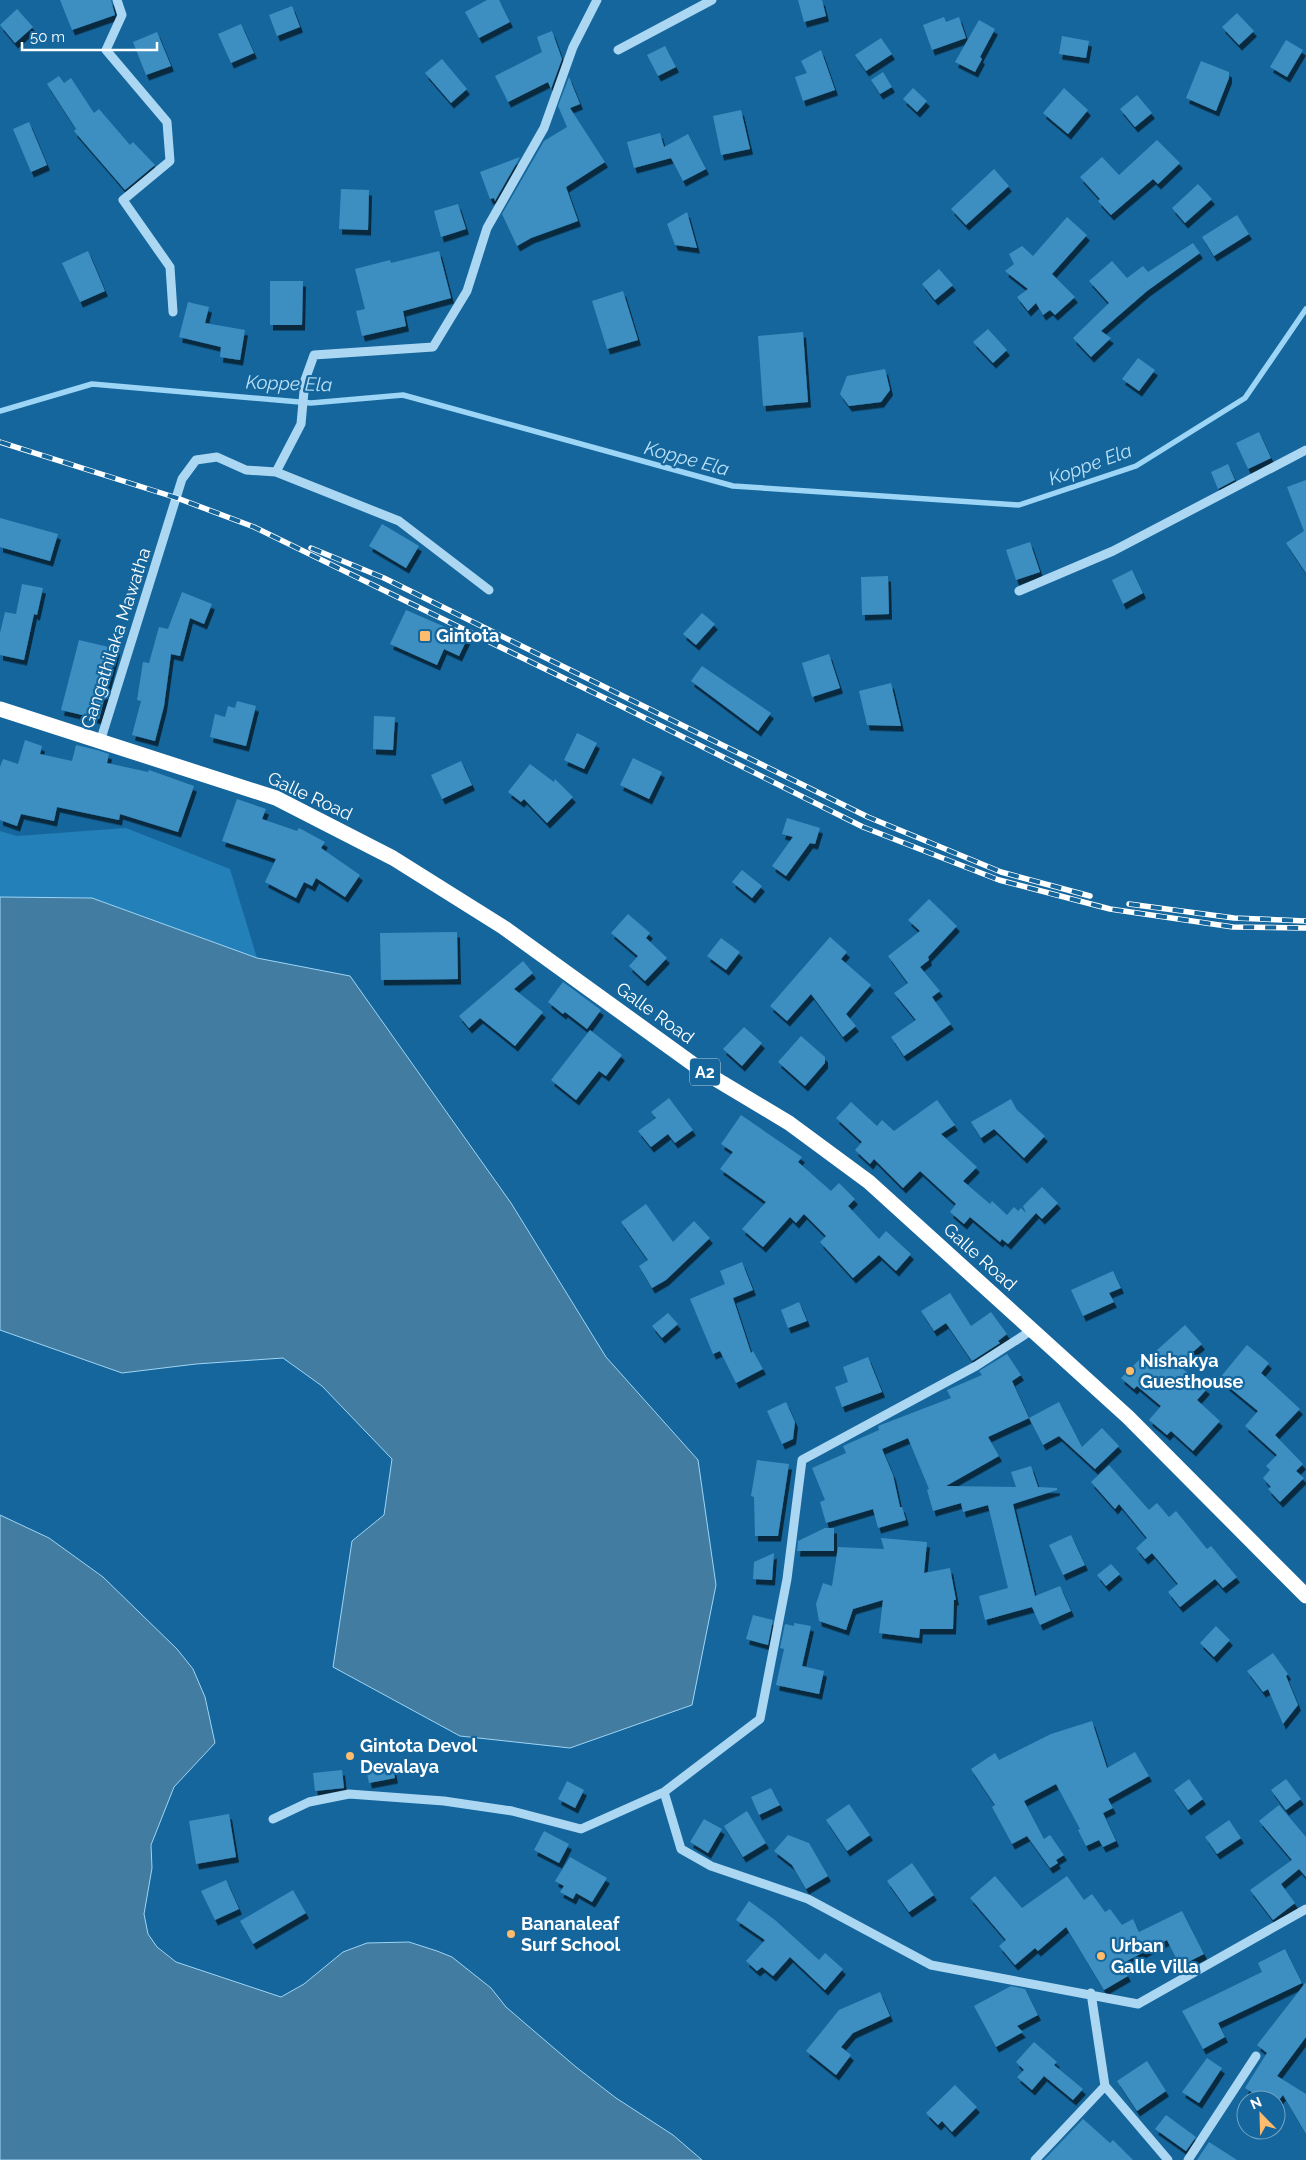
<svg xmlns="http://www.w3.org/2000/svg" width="1306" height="2160" font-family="Raleway,sans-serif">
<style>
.green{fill:#2480b9}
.water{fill:#437ca1;stroke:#9dd5f6}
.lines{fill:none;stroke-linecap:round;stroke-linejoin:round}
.stream{stroke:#9dd5f6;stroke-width:5.5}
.building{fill:#3d8fc2;filter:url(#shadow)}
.minor{stroke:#abd7f3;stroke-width:9}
.highway{stroke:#fff;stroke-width:15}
.rail-casing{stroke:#fff;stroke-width:5.5}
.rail{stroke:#15669c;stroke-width:4;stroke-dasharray:11;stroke-linecap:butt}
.poi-dot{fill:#ffbc6d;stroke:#15669c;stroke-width:2}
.labels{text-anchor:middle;stroke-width:4.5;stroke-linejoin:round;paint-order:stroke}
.shield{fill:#15669c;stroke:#b9d1e1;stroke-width:1}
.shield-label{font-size:16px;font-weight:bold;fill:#fff}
.poi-label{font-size:18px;font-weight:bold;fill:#fff;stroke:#15669c;text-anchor:start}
.street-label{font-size:18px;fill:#fff;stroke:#15669c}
.water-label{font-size:19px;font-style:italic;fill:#bbe2f9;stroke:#15669c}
</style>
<defs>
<filter id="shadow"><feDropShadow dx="3" dy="5.5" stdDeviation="0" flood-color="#0009"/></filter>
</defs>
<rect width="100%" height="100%" fill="#15669c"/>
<path class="green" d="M126 828 230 869 257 958 92 898 0 897V831L17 836Z"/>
<path class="water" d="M0 897 92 898 257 958 350 976 511 1203 606 1357 698 1460 716 1585 692 1705 570 1748 460 1736 333 1667 352 1541 384 1515 392 1459 322 1386 283 1358 196 1364 122 1373 0 1330Z
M0 1515 49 1538 103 1577 177 1649 193 1669 205 1697 215 1743 174 1787 151 1845 152 1868 144 1914 148 1934 157 1947 176 1962 281 1997 304 1984 343 1952 367 1943 409 1942 437 1951 452 1957 491 1988 506 2007 576 2067 616 2098 673 2135 702 2160H0Z"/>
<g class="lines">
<path class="stream" d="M0 411 92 384 311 403 403 395 733 486 1019 505 1136 466 1245 398 1306 309"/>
</g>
<path class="building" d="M60 0H111L115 15 72 30Z
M487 0H499L510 22 479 38 465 12Z
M798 0H822L826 16 804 22Z
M292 6 300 27 277 36 269 15Z
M17 9 33 27 15 43 0 25Z
M1237 13 1254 31 1239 45 1222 27Z
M944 17 946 22 959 17 966 38 932 50 923 25Z
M979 20 995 29 980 57 982 59 975 72 955 62Z
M241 24 254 53 231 63 218 34Z
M552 31 562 59 551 89 548 82 508 102 495 76 542 52 537 37Z
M157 32 171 66 146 75 133 42Z
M1062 36 1089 41 1086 58 1059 54Z
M881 38 892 54 866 71 855 55Z
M1286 40 1303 50 1287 77 1270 67Z
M665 46 676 67 658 76 647 55Z
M821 50 835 90 803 101 795 77 807 73 801 61Z
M442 59 467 89 451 103 425 73Z
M1201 61 1229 72V78L1216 111 1186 98Z
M883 72 892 87 880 94 871 80Z
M59 76 64 83 71 78 94 113 99 109 130 145 133 142 155 165 125 190 74 131 76 129 47 84Z
M569 77 580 104 570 108 605 162 566 187 578 221 531 238 517 246 502 214 544 141 567 127 558 106Z
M913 88 927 101 917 112 903 99Z
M1064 88 1088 110 1068 134 1043 113Z
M1137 95 1152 113 1135 127 1120 109Z
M741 110 750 149 721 155 713 116Z
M29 122 47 165 31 172 13 129Z
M660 133 664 147 688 134 706 169 683 181 671 158 634 168 627 142Z
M1157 140 1180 163 1158 184 1153 179 1111 215 1098 201 1100 199 1080 177 1102 157 1119 175Z
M520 157 495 201 494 198 490 199 480 172Z
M994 169 1009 186 966 225 951 209Z
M1198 184 1212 199 1185 223 1172 208Z
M341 189 369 190 368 230 339 229Z
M458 204 466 229 441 237 434 211Z
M687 212 697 248 675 245 667 224Z
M1237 215 1249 234 1214 256 1202 237Z
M1067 217 1087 235 1052 274 1075 297 1055 315 1050 310 1043 315 1036 303 1028 311 1017 297 1028 289 1005 271 1014 264 1009 254 1022 246 1033 256Z
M1193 243 1200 253 1147 291 1101 331 1111 338 1091 357 1073 338 1109 303 1089 281 1112 261 1127 278 1143 266 1148 272Z
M88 251 105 291 80 302 62 263Z
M439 251 451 298 403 311 406 326 362 336 356 311 365 309 355 269 390 260 391 263Z
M939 269 953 285 935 300 922 284Z
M270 281H303L302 325H270Z
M623 291 638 340 607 349 592 301Z
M188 302 209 307 205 323 245 330 240 360 220 357 221 347 179 337Z
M988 329 1007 350 993 363 973 342Z
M803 332 808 402 763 406 758 336Z
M1138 358 1155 370 1139 391 1122 379Z
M885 369 890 390 881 402 849 406 840 394 847 376Z
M1259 432 1271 458 1248 469 1236 443Z
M1228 464 1235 480 1218 489 1211 472Z
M1306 480V573L1286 543 1304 531 1287 487Z
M0 518 58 534 50 561 0 547Z
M382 524 419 546 406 568 369 546Z
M1030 542 1040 572 1016 580 1006 550Z
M1132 570 1143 593 1123 604 1112 580Z
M888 576 889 614 862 615 861 577Z
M22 584 43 588 37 615 34 614 24 660 0 655V633L5 612 16 614Z
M182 592 212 604 204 624 190 618 180 656 171 654 164 706 155 741 132 735 141 701 137 700 143 662 149 663 159 627 168 629Z
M406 610 468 637 459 656 444 649 437 665 390 644Z
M702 613 715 624 696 645 683 634Z
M79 640 117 649 99 719 61 710Z
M829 654 840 688 812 697 802 663Z
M702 666 771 713 758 731 691 681Z
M891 683 901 726 867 725 859 691Z
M237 701 256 706 246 746 210 737 215 714 225 717 228 706 235 708Z
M374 716 395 717 393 750 373 749Z
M577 733 597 743 584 769 564 760Z
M25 740 42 746 40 754 72 761 76 745 97 750 109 754 107 763 148 772 149 770 194 786 178 832 120 814 119 820 57 807 54 821 21 814 17 826 0 820V767L3 759 18 764Z
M633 758 662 772 649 799 620 785Z
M461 761 472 785 442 799 431 775Z
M530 764 554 782 555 779 573 797 547 823 524 799 521 802 508 792Z
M237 799 266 809 262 819 297 831 299 828 325 842 321 848 360 875 345 897 316 878 312 886 304 882 296 898 265 882 276 859 222 841Z
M787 818 820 828 815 844 810 843 786 876 772 866 793 837 782 834Z
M742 870 762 886 752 898 732 882Z
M929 899 957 926 928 957 929 960 920 967 940 991 932 997 951 1024 904 1056 891 1037 916 1020 894 993 908 983 888 956 920 931 908 920Z
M628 914 650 933 646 938 667 958 645 981 629 966 638 956 611 933Z
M457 932 458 979 381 980 380 933Z
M830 937 847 952 841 959 871 985 846 1014 856 1026 843 1037 811 994 787 1021 770 1006Z
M721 938 740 952 726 970 707 956Z
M523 961 533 973 514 989 543 1012 515 1046 480 1018 469 1028 459 1016Z
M563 982 601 1010 587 1029 565 1012 563 1014 548 1002Z
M744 1027 762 1043 742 1066 723 1049Z
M590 1030 622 1055 606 1076 599 1071 576 1100 551 1080Z
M801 1036 825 1057V1063L805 1086 778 1062Z
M669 1098 693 1130 675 1143 668 1134 651 1147 638 1131 656 1118 651 1112Z
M1011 1099 1017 1110 1045 1136 1024 1158 994 1129 981 1138 971 1122Z
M937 1100 955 1125 941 1134 977 1167 963 1181 990 1204 992 1201 1007 1215 1014 1207 1018 1211 1021 1208 1026 1213 1023 1206 1042 1187 1058 1203 1042 1219 1036 1213 1008 1244 1002 1239 1000 1242 970 1217 964 1224 950 1212 956 1204 920 1171 903 1188 874 1159 870 1164 855 1150 862 1142 836 1118 851 1102 877 1126 882 1120 894 1131Z
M741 1115 802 1157 798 1162 831 1191 839 1183 855 1199 848 1206 879 1239 886 1231 911 1254 896 1271 879 1255 853 1278 820 1242 826 1236 804 1214 796 1223 790 1217 763 1247 742 1229 766 1202 720 1169 733 1152 721 1144Z
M646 1204 673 1242 694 1221 710 1238 666 1280 652 1288 639 1266 648 1260 621 1222Z
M742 1262 753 1290 733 1298 751 1353 753 1351 763 1369 736 1383 720 1351 713 1354 690 1299 725 1284 720 1271Z
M1113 1271 1121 1288 1109 1293 1114 1302 1083 1316 1071 1290Z
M950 1293 971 1326 991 1312 1007 1334 998 1341 1000 1343 972 1361 946 1323 934 1331 921 1311Z
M799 1302 807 1321 788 1328 781 1310Z
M668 1313 678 1324 662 1338 652 1326Z
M1185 1325 1202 1344 1178 1365 1207 1389 1197 1400 1220 1421 1193 1451 1171 1431 1167 1435 1149 1420 1161 1406 1137 1386 1134 1389 1121 1378 1143 1356 1147 1359Z
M1247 1345 1269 1363 1261 1373 1300 1409 1275 1435 1303 1464 1296 1471 1304 1478 1280 1502 1268 1489 1271 1487 1263 1478 1270 1470 1266 1466 1277 1455 1245 1426 1258 1411 1219 1379Z
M1007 1354 1021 1375 1012 1381 1029 1418 988 1437 999 1456 946 1486 1016 1487 1011 1472 1031 1466 1038 1487 1057 1488V1490L1013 1504 1035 1596 1060 1586 1071 1611 1040 1625 1032 1607 985 1620 979 1596 1008 1588 988 1505 963 1512 961 1503 933 1511 927 1490 929 1489 908 1438 882 1449 893 1475 900 1507H902L906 1520 878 1528 873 1509 826 1523 820 1502 825 1500 812 1468 846 1453 843 1446 879 1430 878 1426 951 1398 947 1390 982 1375 979 1371Z
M868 1357 882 1392 842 1407 835 1387 848 1382 843 1367Z
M786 1402 795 1422 793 1439 782 1444 767 1411Z
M1059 1402 1082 1447 1102 1428 1119 1446 1095 1469 1059 1436 1043 1445 1029 1418Z
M757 1460 789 1464 778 1536H755L754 1497 751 1496Z
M1109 1465 1149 1510 1157 1503 1169 1517 1176 1511 1207 1549 1211 1546 1237 1577 1223 1588 1215 1579 1180 1607 1168 1592 1178 1584 1152 1553 1145 1559 1136 1548 1147 1538 1119 1504 1115 1509 1091 1482Z
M825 1528H834V1551H797L798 1541Z
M1071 1535 1085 1565 1063 1575 1049 1545Z
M881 1538 927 1542 924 1573 950 1568 956 1600H954L953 1629H920L919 1638 879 1633 883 1600 853 1609 846 1630 819 1621 816 1604 823 1583 832 1586 838 1547 884 1549Z
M774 1553 772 1580 753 1579 754 1562Z
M1111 1564 1120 1574 1106 1586 1097 1575Z
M753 1615 773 1620 768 1645 746 1639Z
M794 1623 811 1626 802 1666 824 1671 819 1694 776 1685 784 1649 780 1648 785 1624 794 1626Z
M1216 1626 1230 1640 1214 1657 1200 1643Z
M1273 1653 1288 1674 1286 1676 1298 1705 1283 1724 1268 1689 1263 1692 1247 1671Z
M1092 1721 1107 1768 1135 1752 1149 1776 1108 1799 1113 1808 1103 1813 1116 1841 1103 1847 1099 1840 1086 1846 1078 1830 1080 1829 1056 1784 1024 1801 1044 1839 1050 1835 1064 1855 1056 1860 1058 1863 1050 1868 1027 1836 1012 1844 992 1807 995 1805 971 1769 995 1753 999 1760 1051 1734Z
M392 1763 395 1778 369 1783 366 1769Z
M342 1770 344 1788 315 1791 313 1773Z
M1189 1779 1203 1799 1188 1810 1174 1790Z
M1286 1779 1301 1799 1286 1810 1271 1790Z
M567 1781 584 1790 575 1808 558 1799Z
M771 1788 780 1805 759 1815 751 1797Z
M849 1804 870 1835 847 1851 826 1820Z
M1279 1805 1306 1837V1877L1299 1869 1281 1884 1295 1903 1273 1920 1250 1890 1292 1860 1259 1821Z
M747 1811 766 1843 743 1857 724 1826Z
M229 1814 236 1857 196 1864 189 1821Z
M704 1819 722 1829 708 1853 690 1842Z
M1229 1820 1241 1838 1217 1854 1205 1837Z
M544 1831 569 1844 559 1863 534 1850Z
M788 1835 809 1843 828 1876 806 1889 792 1865 774 1851Z
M570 1857 607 1878 592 1902 576 1893 573 1899 560 1892 564 1886 555 1881Z
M912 1863 934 1895 909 1912 887 1881Z
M995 1876 1022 1908 1067 1876 1084 1900 1092 1894 1105 1912 1110 1909 1122 1925 1133 1919 1139 1932 1182 1911 1204 1954 1180 1966 1167 1940 1121 1964 1128 1976 1104 1990 1066 1927 1038 1951 1035 1948 1015 1965 999 1946 1006 1940 970 1898Z
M226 1880 239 1909 215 1920 201 1891Z
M293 1890 306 1913 253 1944 240 1921Z
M749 1901 775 1920 819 1960 825 1953 843 1969 825 1990 790 1957 773 1976 762 1967 757 1971 746 1961 765 1940 736 1920Z
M1285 1949 1302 1983 1218 2023 1225 2037 1203 2049 1182 2011 1262 1972 1258 1963Z
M1306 1982V2037L1277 2076 1306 2094V2134L1283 2095 1279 2100H1264L1245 2088 1267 2053 1257 2045Z
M1011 1986 1025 1989 1038 2015 1017 2026 1023 2032 996 2047 974 2006Z
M880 1992 890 2016 853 2033 841 2047 851 2055 836 2075 806 2051 839 2010Z
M1034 2042 1057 2062 1054 2065 1083 2089 1073 2100 1044 2076 1032 2090 1017 2077 1024 2070 1016 2062Z
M1207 2058 1222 2068 1199 2103 1182 2092Z
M1147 2061 1166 2091 1137 2111 1117 2081Z
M955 2085 977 2107 952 2132 942 2121 938 2125 926 2113Z
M1166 2115 1196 2137 1186 2151 1155 2129Z
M1083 2119 1110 2143 1113 2140 1133 2160H1044Z
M1209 2142 1237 2160H1197Z"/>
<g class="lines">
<path class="minor" d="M117 0 122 15 106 50 167 122 170 161 123 200 170 267 173 312
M618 50 712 0
M276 472 399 521 489 590
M1019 591 1113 551 1306 450
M100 742 182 479 196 460 217 457 246 470 276 472 301 424 305 380 314 355 433 347 467 291 487 228 544 128 573 47 597 0
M664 1792 681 1849 711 1866 808 1899 931 1965 1138 2004 1306 1909
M273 1819 309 1802 349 1794 444 1801 512 1811 581 1829 664 1792 760 1719 787 1579 802 1460 976 1366 1032 1330
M1091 1993 1105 2086 1168 2160
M1035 2160 1105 2086
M1188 2160 1256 2056"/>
<path class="highway" d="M0 709 276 798 393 858 503 927 704 1072 789 1123 869 1182 1128 1417 1306 1596"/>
<g class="rail-casing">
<path id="rail" d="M0 442 177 498 254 527 625 708 863 827 999 880 1110 909 1233 927 1306 928
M311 548 384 578 868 817 1001 872 1090 896
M1129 904 1234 918 1306 921"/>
</g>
<use href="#rail" class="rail"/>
</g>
<g class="poi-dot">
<rect x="419" y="630" width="12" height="12" rx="2.5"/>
<circle cx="1130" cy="1371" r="5"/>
<circle cx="350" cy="1756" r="5"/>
<circle cx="511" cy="1934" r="5"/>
<circle cx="1101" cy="1956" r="5"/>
</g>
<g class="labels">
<rect class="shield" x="690" y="1058.5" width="30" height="27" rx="4"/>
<g class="shield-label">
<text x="705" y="1078">A2</text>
</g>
<g class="poi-label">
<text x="436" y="642">Gintota</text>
<text x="1140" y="1367">Nishakya<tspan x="1140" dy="21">Guesthouse</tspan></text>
<text x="360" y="1752">Gintota Devol<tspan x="360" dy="21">Devalaya</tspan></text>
<text x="521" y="1930">Bananaleaf<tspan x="521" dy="21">Surf School</tspan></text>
<text x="1111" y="1952">Urban<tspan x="1111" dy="21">Galle Villa</tspan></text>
</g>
<g class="street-label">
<text transform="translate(116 638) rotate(-72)" y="6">Gangathilaka Mawatha</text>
<text transform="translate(310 796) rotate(25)" y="6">Galle Road</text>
<text transform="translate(655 1013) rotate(36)" y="6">Galle Road</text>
<text transform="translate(980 1257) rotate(42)" y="6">Galle Road</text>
</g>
<g class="water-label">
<text transform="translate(289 383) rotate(2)" y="7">Koppe Ela</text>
<text transform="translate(687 458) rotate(15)" y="7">Koppe Ela</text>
<text transform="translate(1090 464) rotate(-20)" y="7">Koppe Ela</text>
</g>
</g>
<g transform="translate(1261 2115) rotate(337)"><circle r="24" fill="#15669c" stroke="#73a3c4"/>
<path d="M0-4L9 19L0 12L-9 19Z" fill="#ffbc6d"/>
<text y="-8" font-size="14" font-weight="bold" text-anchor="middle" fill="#ffffff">N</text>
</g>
<path d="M22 42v8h135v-8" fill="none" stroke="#ffffff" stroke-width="2.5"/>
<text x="30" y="42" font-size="15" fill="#ffffff" stroke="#15669c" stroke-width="4" paint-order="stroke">50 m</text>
</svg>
